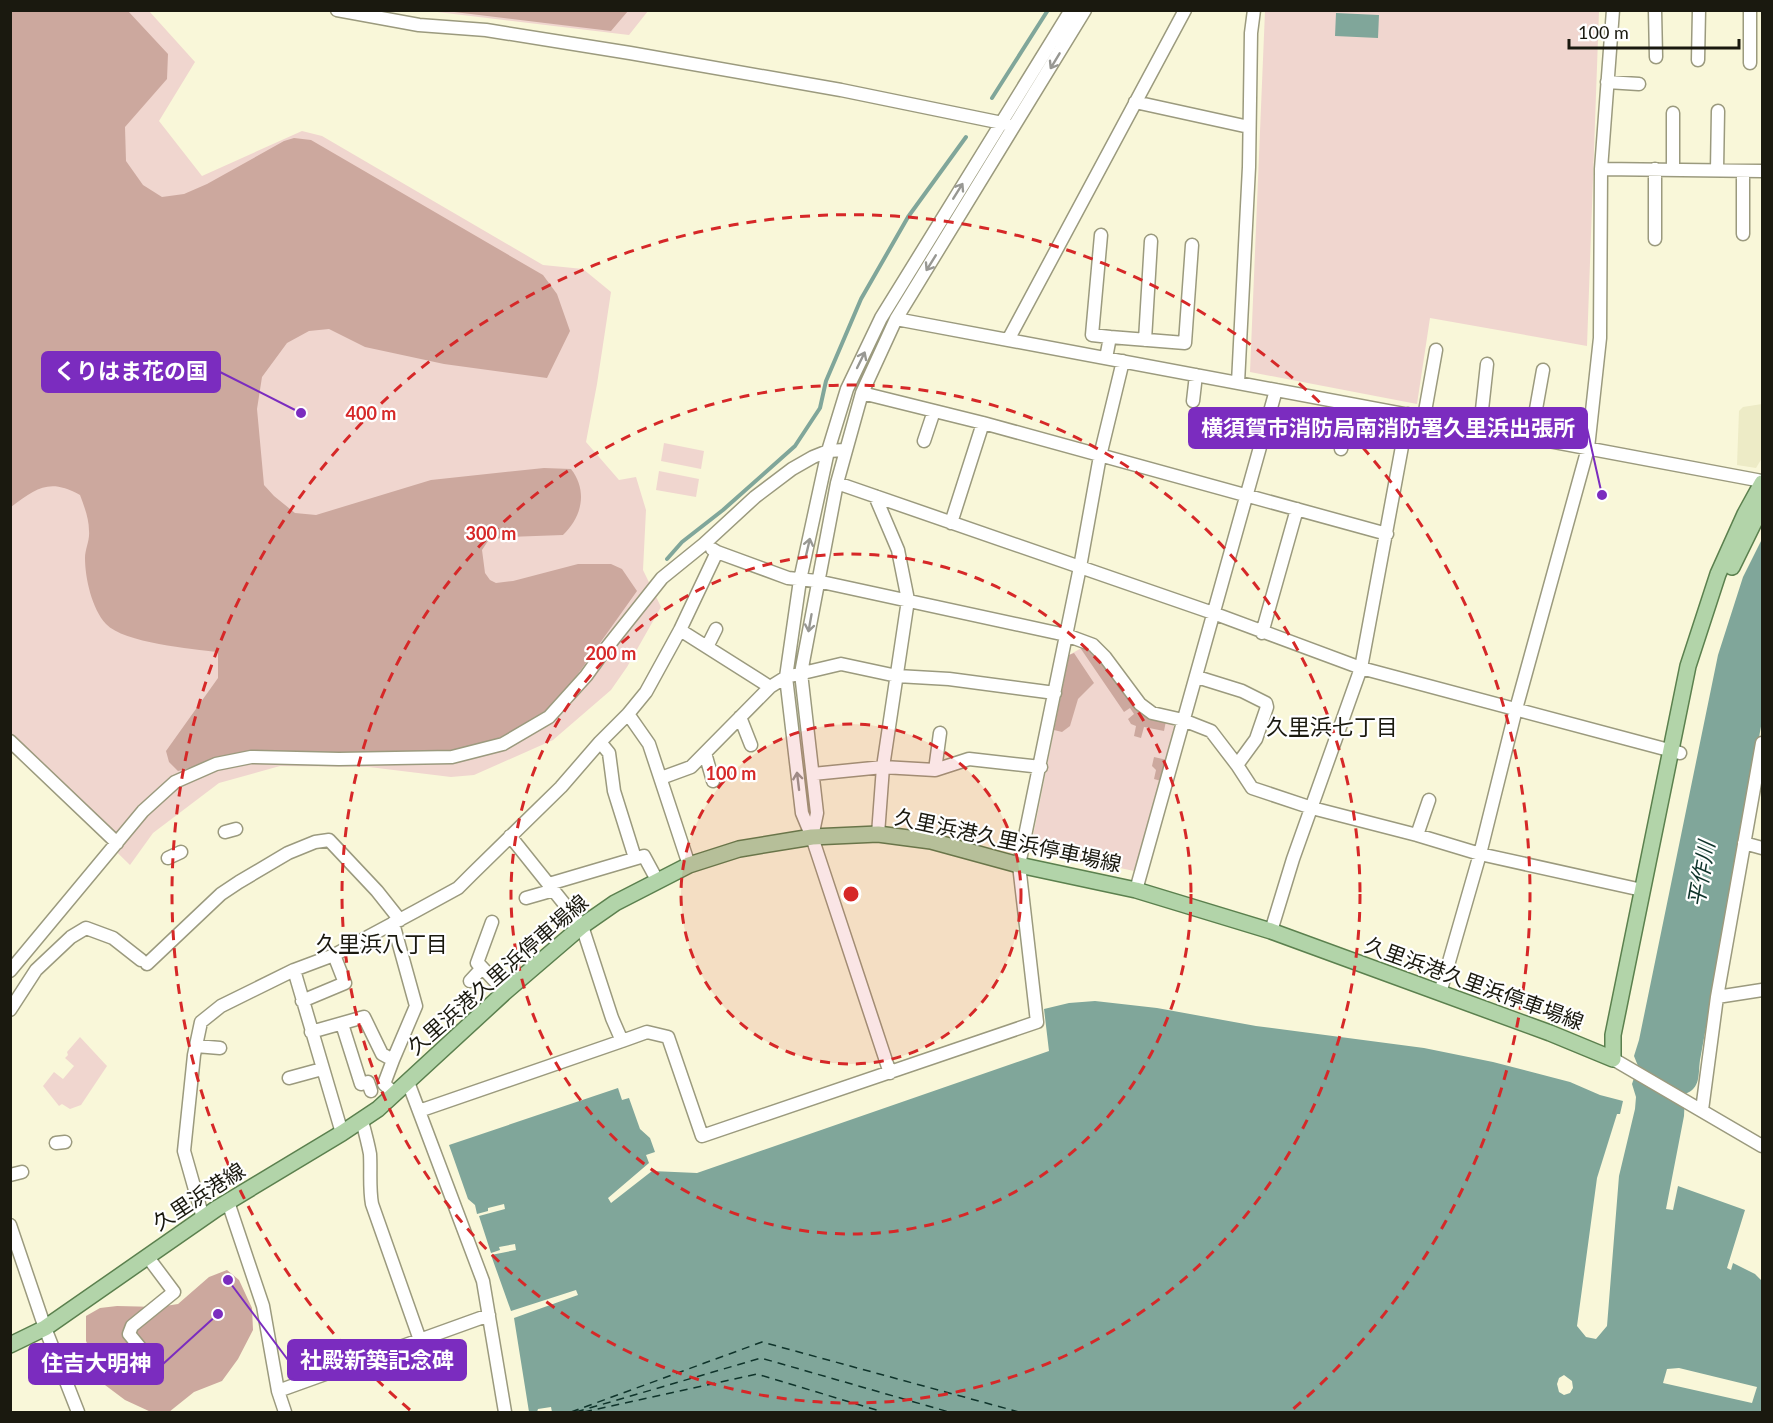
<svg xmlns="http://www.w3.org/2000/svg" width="1773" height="1423" font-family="Lato,'Noto Sans JP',sans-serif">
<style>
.built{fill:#edebc6}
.green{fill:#f0d6cf}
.forest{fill:#cca89e}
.water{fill:#80a69a;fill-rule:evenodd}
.pier{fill:#f9f7d9}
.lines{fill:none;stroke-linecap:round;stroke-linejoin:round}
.stream{stroke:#80a69a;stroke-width:4}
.ferry{stroke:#0f342b;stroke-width:1.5;stroke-dasharray:8 6;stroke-linecap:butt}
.minor-casing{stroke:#9b9a7e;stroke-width:15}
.major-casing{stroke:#5b804e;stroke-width:18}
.minor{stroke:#fff;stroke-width:12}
.major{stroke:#b2d4a9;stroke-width:15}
.oneway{stroke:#989893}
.ring{fill:none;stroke:#d62828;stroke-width:3;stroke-dasharray:10 8}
.labels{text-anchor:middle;stroke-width:4.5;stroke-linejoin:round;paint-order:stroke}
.street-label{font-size:21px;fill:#1a190f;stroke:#fff}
.neighbourhood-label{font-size:22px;fill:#1a190f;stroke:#fff}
.water-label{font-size:22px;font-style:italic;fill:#0f342b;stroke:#fff}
.centre{fill:#d62828;stroke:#fff;stroke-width:3}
.ring-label{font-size:18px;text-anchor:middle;font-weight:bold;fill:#d62828;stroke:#fff;stroke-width:4.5;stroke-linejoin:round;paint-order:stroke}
.leader{fill:none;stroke:#7b2cbf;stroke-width:2}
.callout-dot{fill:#7b2cbf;stroke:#fff;stroke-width:2}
.callout{fill:#7b2cbf;stroke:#7b2cbf;stroke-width:2}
.callout-label{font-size:22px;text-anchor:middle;font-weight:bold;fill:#fff}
</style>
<rect width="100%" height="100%" fill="#f9f7d9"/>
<path class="built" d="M1762 404V458L1756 468 1737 465 1739 411 1743 407Z"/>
<path class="green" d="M11 11H149L195 62 159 121 202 176 302 131 322 136 543 265 583 269 611 292 597 384 586 442 619 480 636 477 646 510 643 570 661 607 627 667 611 690 553 740 474 775 451 777 369 767 280 766 219 783 153 833 130 865 11 749Z
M429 11H648L629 35Z
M1265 11H1599L1587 346 1430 318 1417 404 1250 372Z
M664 443 704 451 701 469 661 461Z
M659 471 699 479 696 497 656 490Z
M1085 646 1125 693 1170 722 1176 729 1137 869 1134 871 1032 849 1031 846 1069 655Z
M80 1037 107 1066 81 1105 70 1109 62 1104 59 1106 43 1086 54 1072 63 1079 74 1066 65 1058 68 1055 67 1052Z"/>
<path class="forest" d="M11 11H128L168 54 167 79 125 127 126 161 143 185 162 197 184 194 207 184 284 141 294 138 311 140 543 275 557 294 570 331 547 378 444 364 365 347 329 329 309 331 287 343 262 377 257 409 264 485 274 496 295 513 316 515 431 480 544 468 571 469C588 491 582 517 563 535L505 537 488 541 482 550 485 573 490 580 496 583 513 581 578 564H611L622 569 637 591 563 695 545 713 500 741 452 753H249L178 771 169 762 166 751 218 678V652C192 649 124 643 106 624 92 609 85 578 85 558 85 549 90 540 89 531 89 518 84 506 80 495 49 478 37 488 11 507Z
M446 11 628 10V11L611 31Z
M1085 646 1166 721 1164 731 1144 727 1141 738 1134 736 1136 726 1131 724 1128 719 1134 714 1130 708 1124 712 1081 649Z
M1074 653 1094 683 1078 699 1070 726 1062 732 1054 730 1069 655Z
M1154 757 1167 760 1161 781 1154 779 1156 770 1152 766Z
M227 1270 239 1280 252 1308 253 1330 238 1359 222 1381 194 1392 169 1412H151L125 1400 105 1385 86 1341V1316L100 1308 117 1306 159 1307 178 1304 209 1277Z"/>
<path class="water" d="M1336 13 1379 15 1378 38 1335 36Z
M1762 539V721L1700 1060C1698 1075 1701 1088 1685 1094L1684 1116 1666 1209 1673 1210 1678 1186 1745 1210 1727 1268 1731 1270 1733 1263 1755 1274 1762 1281V1412H552L551 1407 538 1409 537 1412H529L514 1318 578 1295 576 1290 511 1311 491 1255 516 1250 515 1244 499 1247 500 1250 491 1253 479 1216 505 1209 504 1204 488 1208V1211L477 1214 475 1205 468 1199 449 1145 618 1088 622 1100 629 1098 640 1129 650 1138 655 1152 646 1155 649 1163 608 1198 611 1203 652 1171 697 1173 1049 1051 1044 1009 1069 1003 1095 1001 1157 1008 1256 1026 1424 1048 1493 1062 1570 1082 1600 1095 1623 1101 1620 1114H1617L1597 1178 1577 1326 1586 1337 1596 1339 1607 1326 1619 1176 1635 1109 1636 1097 1632 1084 1638 1066 1634 1056 1639 1040 1718 655 1743 577ZM1564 1375 1572 1381 1573 1388 1570 1393 1564 1395 1559 1392 1557 1384 1559 1378Z"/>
<path class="pier" d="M1679 1368 1757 1387 1752 1403 1663 1383 1667 1369Z"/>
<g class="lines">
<path class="stream" d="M992 98 1048 10
M667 559 682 542 723 510 795 446 820 408 826 381 861 299 908 217 966 137"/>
<path class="ferry" d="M571 1412 762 1342 1019 1412
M576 1412 761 1358 949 1412
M584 1412 757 1374 883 1412"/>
<g class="minor-casing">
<path id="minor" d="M337 10 419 25 486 30 630 53 841 90 1007 124
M1655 10 1656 57
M1698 60 1699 10
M1750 63V10
M1607 82 1639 84
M1135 102 1249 127
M1673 113V169
M1601 169 1762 171
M1655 169V239
M1717 170 1718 111
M1743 171V234
M1101 235 1092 335 1110 337 1106 358
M896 319 1762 481
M1110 337 1185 343 1192 245
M1008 340 1185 10
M1145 340 1151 241
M1238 383 1249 167 1251 33 1254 10
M862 393 983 423 1387 534
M1193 401 1196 375
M1424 417 1436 350
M1480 428 1487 364
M1531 437 1543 370
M924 441 934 411
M1341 449 1350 404
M837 483 1213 613 1361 668 1680 753
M875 496 898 550 908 600 883 767 878 834
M951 523 983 423
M717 552 788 578 817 581 1066 635 1093 645 1105 657 1140 704 1152 713 1183 720 1211 731 1237 765 1252 788 1312 808 1417 835 1480 854 1642 890
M680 630 770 687
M1262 633 1297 509
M707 647 716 629
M1197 677 1242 691 1266 703 1267 707 1256 739 1237 765
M628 714 649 744 689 865
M740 717 751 745
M10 741 117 843
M600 742 609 753 614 791 635 858
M705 753 713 781
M935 770 940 733
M813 774 883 767 935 770 969 759 1041 767
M661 778 691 767 770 687 786 677 841 664 897 676 949 679 1055 693
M225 832 236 829
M1417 835 1429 800
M812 837 817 813 801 673 837 483 862 393 896 319 1085 10
M1744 843 1762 848
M168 858 181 852
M549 884 644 856 657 880
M1136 890 1276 390
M526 898 554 890
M393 923 416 1006 393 1060 384 1084 395 1094
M1271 931 1293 859 1361 668 1408 414
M478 963 505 992
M147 964 221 894 239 882 288 853 315 842 329 840 377 891 400 920
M294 970 342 1133
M10 971 143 811 175 782 216 764 251 757 339 759 452 757 503 744 549 717 586 676 604 651 662 578 704 544 755 497 792 469 813 457 828 451 845 450
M470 981 482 968 477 963 492 922
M1440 993 1480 854 1516 709 1588 448 1600 338 1601 169 1613 10
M1717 997 1762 990
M302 1001 345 983 334 955
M10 1010 36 970 71 937 86 928 113 938 141 960
M342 1024 361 1084 368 1082 371 1091
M311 1032 364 1017 382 1054 393 1060
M622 1041 647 1032 668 1037 702 1136 1037 1022 1019 865 1080 567 1100 456 1123 361
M196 1046 220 1048
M1613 1059 1762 1146
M890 1073 812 837 802 813 786 677 800 580 828 451 847 389 881 318 1071 10
M289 1078 322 1069
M408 1082 483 1281 505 1412
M1702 1110 1717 997 1762 743
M419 1111 622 1041 612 1018 582 926 510 836
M362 1121C365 1132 368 1143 370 1154 371 1171 369 1187 372 1204L420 1340
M56 1143 65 1142
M10 1175 22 1172
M228 1202 263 1306 278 1391 285 1412
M203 1218 184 1151 194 1055 201 1022 221 1006 294 970 334 955 416 911 458 888 472 874 561 787 600 742 628 714 646 692 680 630 717 552 712 549
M10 1225 45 1328 78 1412
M147 1256 174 1292 132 1326 129 1334 156 1367 149 1375
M278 1391 489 1315"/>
</g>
<g class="major-casing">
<path id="major" d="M1732 567 1762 506
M1613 1059V1035L1688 666 1718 574 1745 514 1762 483
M10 1345 45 1328 216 1209 342 1133 378 1109 505 992 582 926 615 903 689 865 739 849 812 837 878 834 931 841 1019 865 1136 890 1271 931 1550 1033 1613 1059"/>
</g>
<use href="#minor" class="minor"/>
<use href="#major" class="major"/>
</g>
<defs><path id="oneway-shaft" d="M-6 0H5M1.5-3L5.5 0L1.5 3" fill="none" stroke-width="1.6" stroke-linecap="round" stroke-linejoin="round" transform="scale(1.5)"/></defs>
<g class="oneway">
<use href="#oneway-shaft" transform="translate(1055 61) rotate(121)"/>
<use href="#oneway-shaft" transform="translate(958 191) rotate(-58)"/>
<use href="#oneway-shaft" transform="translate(931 263) rotate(122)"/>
<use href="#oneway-shaft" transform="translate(861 360) rotate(-64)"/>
<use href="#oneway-shaft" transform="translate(808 547) rotate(-77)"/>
<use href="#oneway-shaft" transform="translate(810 623) rotate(100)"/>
<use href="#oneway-shaft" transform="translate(798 781) rotate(-97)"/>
</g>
<circle cx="851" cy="894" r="170" fill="#d62828" fill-opacity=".12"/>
<g class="ring">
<circle cx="851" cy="894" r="170"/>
<circle cx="851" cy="894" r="340"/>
<circle cx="851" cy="894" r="509"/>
<path d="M410 1410A679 679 0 1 1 1292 1410"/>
</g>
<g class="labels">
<g class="street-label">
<text transform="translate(1008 841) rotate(12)" y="7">久里浜港久里浜停車場線</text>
<text transform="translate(498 975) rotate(-41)" y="7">久里浜港久里浜停車場線</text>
<text transform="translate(1474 984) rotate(20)" y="7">久里浜港久里浜停車場線</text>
<text transform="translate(199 1197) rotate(-33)" y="7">久里浜港線</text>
</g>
<g class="neighbourhood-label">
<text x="1332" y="735">久里浜七丁目</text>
<text x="382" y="952">久里浜八丁目</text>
</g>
<g class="water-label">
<text transform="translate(1701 874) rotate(-80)" y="8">平作川</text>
</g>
</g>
<circle cx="851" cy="894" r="9" class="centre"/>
<g class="ring-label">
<text x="371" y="420">400 m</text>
<text x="491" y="540">300 m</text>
<text x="611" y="660">200 m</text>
<text x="731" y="780">100 m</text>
</g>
<path class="leader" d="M301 413L220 372M1602 495L1587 428M228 1280L288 1360M218 1314L163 1364"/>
<g class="callout-dot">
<circle cx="301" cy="413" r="6"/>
<circle cx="1602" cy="495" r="6"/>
<circle cx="228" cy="1280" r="6"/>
<circle cx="218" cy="1314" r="6"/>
</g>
<g class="callout">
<rect x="42" y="352" width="178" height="40" rx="6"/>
<rect x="1189" y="408" width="398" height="40" rx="6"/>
<rect x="288" y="1340" width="178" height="40" rx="6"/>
<rect x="29" y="1344" width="134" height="40" rx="6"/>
</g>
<g class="callout-label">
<text x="131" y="379">くりはま花の国</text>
<text x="1388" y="436">横須賀市消防局南消防署久里浜出張所</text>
<text x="377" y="1368">社殿新築記念碑</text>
<text x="96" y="1371">住吉大明神</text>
</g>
<rect width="1773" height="1423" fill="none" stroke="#1a190f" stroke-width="24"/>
<path d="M1569 39v9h170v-9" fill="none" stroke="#1a190f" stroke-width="3"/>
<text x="1578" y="39" font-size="18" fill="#1a190f" stroke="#ffffff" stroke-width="4.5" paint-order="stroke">100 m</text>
</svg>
